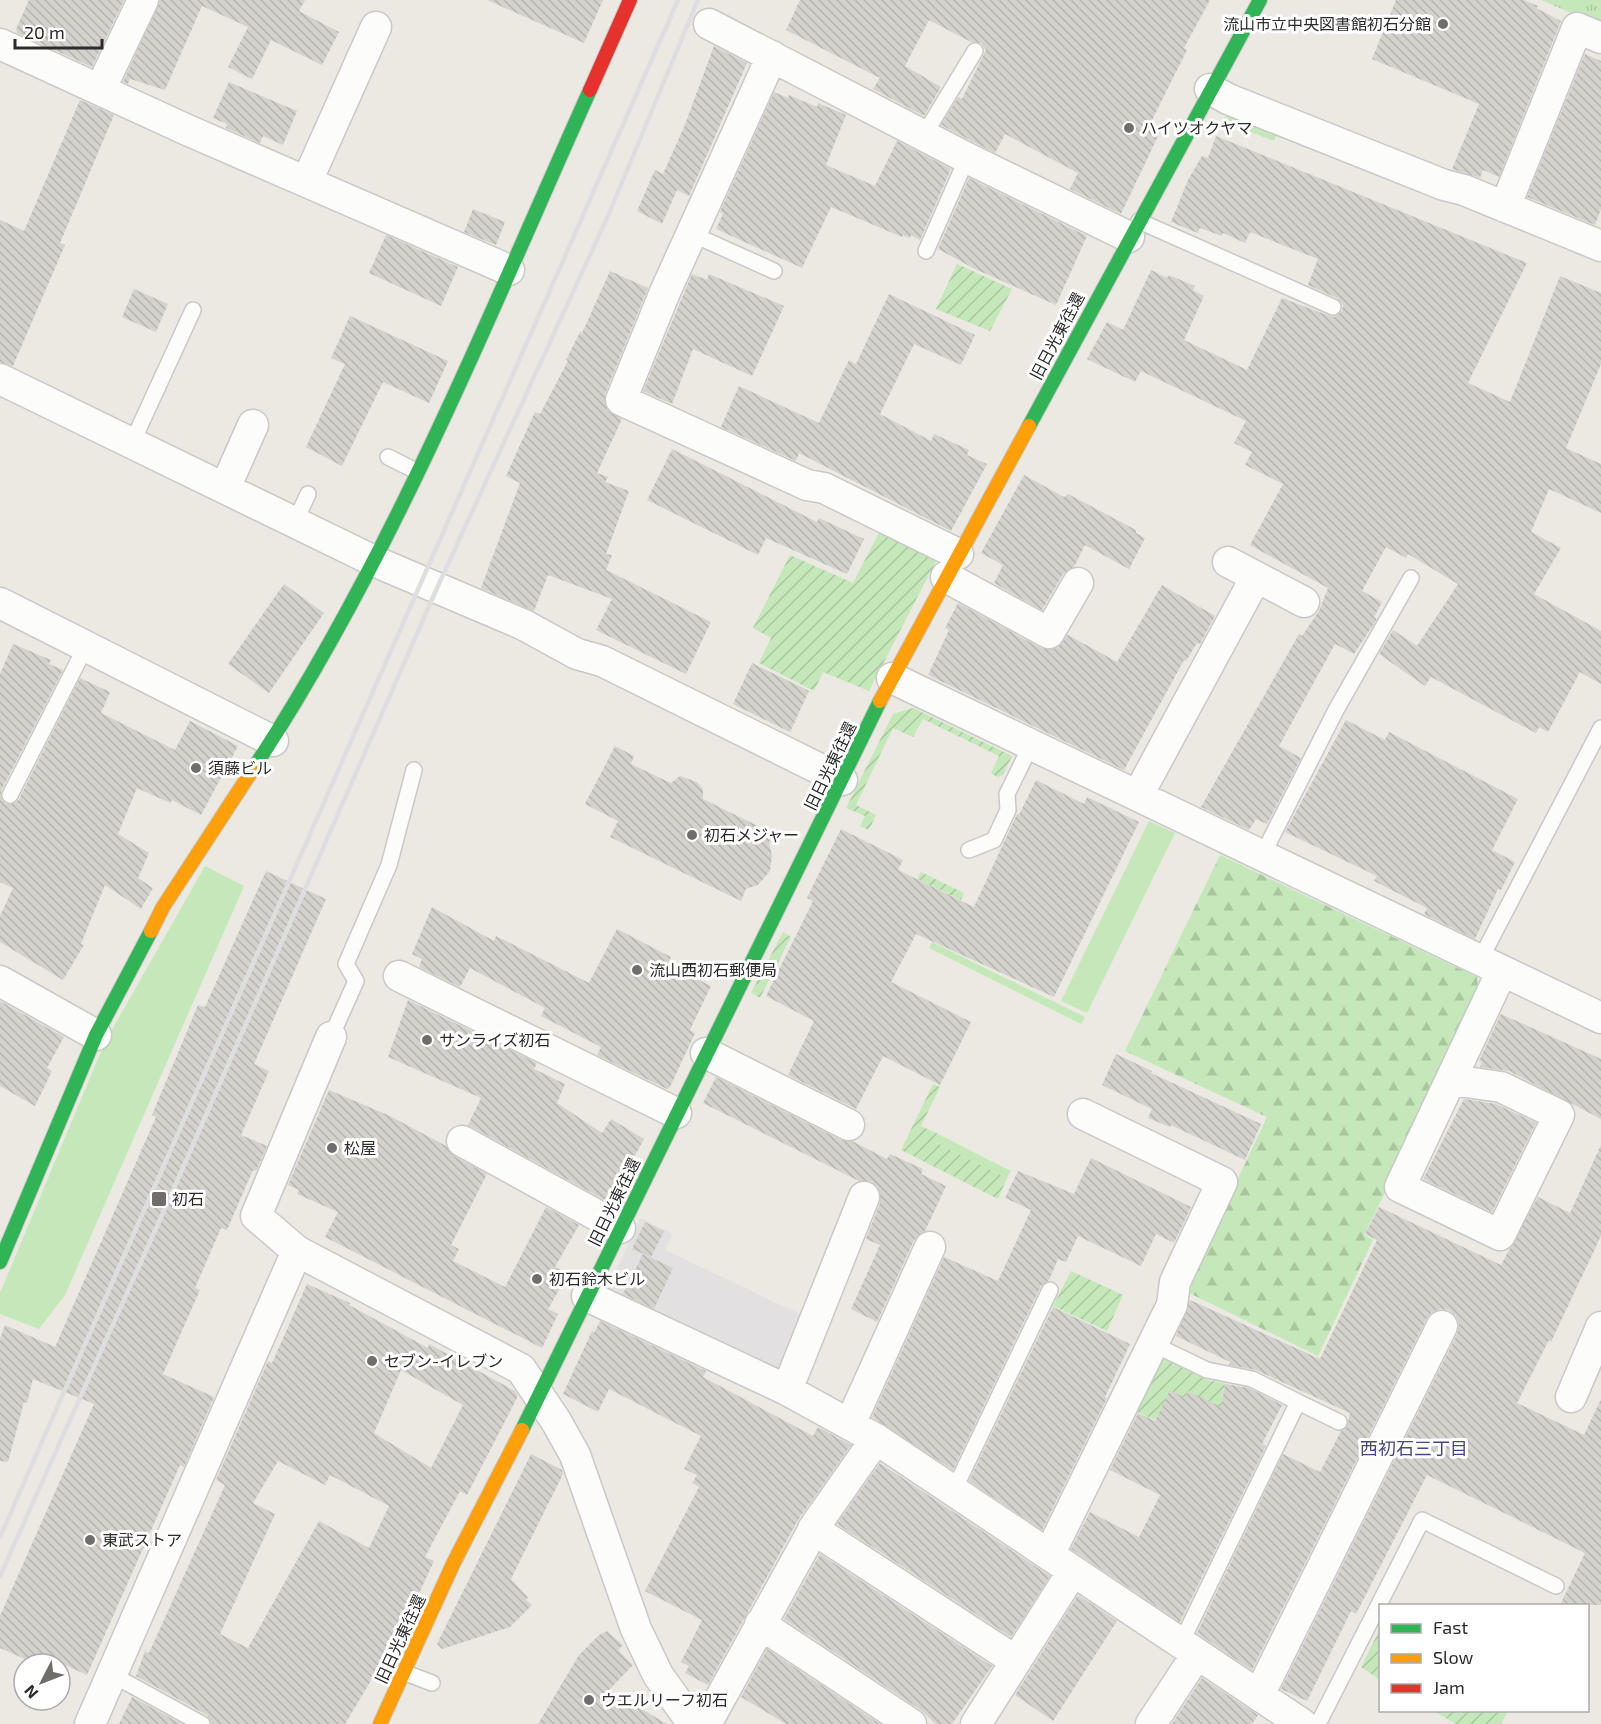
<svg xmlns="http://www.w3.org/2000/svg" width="1601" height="1724" font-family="'Exo 2','Noto Sans JP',sans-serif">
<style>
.industrial{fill:#e2e0e1}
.grass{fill:#c4e8b9}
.forest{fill:url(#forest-firs)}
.park{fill:url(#park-tufts)}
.garden{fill:url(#garden-furrows)}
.building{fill:url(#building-back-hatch);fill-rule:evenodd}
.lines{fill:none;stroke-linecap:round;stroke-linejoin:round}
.lane-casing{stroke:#c8c8c7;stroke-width:18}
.street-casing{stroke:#c8c8c7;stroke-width:33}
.fast-casing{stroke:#c8c8c7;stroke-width:16}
.slow-casing{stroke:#c8c8c7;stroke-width:16}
.jam-casing{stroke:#c8c8c7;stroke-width:16}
.lane{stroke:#fcfcfb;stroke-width:15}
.street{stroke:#fcfcfb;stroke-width:30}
.fast{stroke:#30b455;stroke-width:14}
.slow{stroke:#ff9f0a;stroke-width:14}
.jam{stroke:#e5322d;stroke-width:14}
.rail{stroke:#dedee0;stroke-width:4.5}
.poi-dot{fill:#6f6e6c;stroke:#fff;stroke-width:2}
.labels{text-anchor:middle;stroke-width:6;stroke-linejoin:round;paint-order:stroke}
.poi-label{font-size:16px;fill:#2c2c2c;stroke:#fff;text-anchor:start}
.street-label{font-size:16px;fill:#2c2c2c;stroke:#fff}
.neighbourhood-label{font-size:18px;fill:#494981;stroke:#fff}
</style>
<defs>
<pattern id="forest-firs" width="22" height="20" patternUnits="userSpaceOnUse" patternTransform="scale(1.5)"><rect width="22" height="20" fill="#c4e8b9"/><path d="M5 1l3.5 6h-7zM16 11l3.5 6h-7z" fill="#a9c79f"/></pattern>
<pattern id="park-tufts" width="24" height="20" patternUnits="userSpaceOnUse" patternTransform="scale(1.5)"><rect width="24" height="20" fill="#c4e8b9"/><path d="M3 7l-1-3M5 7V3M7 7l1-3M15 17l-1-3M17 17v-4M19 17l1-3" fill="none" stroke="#a9c79f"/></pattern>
<pattern id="garden-furrows" width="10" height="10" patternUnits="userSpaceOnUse" patternTransform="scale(1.5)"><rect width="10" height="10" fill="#c4e8b9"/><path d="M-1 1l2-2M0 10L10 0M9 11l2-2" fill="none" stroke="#a9c79f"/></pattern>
<pattern id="building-back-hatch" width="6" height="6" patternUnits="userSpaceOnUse" patternTransform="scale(1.5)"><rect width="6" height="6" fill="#d4d2cd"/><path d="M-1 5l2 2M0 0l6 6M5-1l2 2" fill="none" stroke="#b6b4b0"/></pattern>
</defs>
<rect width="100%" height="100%" fill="#ebe9e2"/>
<path class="industrial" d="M641 1218 672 1234 665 1250 806 1317 784 1373 605 1293Z"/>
<path class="grass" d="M1228 113 1277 133 1274 141 1236 126 1232 133 1224 130 1221 123Z
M1149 821 1175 833 1087 1013 1061 1001Z
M205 866 244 886 65 1295 39 1329 0 1314V1293L105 1042Z
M932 942 1085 1017 1081 1024 929 948Z
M938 1134 1011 1171 1007 1178 935 1142Z"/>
<path class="forest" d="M1220 855 1477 977 1479 1002 1364 1235 1373 1240 1318 1356 1185 1291 1267 1117 1125 1051Z"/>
<path class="park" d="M1541 0H1601V26Z"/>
<path class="garden" d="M957 264 1012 289 990 331 936 309Z
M883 525 937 559 869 691 823 672 814 691 759 663 771 638 753 628 790 555 853 583Z
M913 708 1012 756 1003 775 997 777 991 773 999 756 923 719 913 737 893 728 856 805 876 815 869 830 860 826 865 816 846 808 893 714Z
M921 872 964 893 961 900 917 879Z
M783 932 791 937 760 998 751 993Z
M933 1084 940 1087 921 1126 938 1134 935 1142 1007 1178 998 1199 901 1150Z
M1071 1271 1123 1295 1107 1331 1053 1306Z
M1162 1358 1207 1380 1225 1383 1222 1397 1243 1401 1234 1421 1196 1402 1198 1396 1188 1391 1185 1398 1170 1391 1155 1420 1131 1409Z
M1380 1629V1680L1361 1667Z
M1434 1711 1508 1710V1711L1501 1724H1456Z"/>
<path class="building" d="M29 0H124L92 67 17 33 16 29Z
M160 0H305L299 11 339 32 322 65 271 40 252 79 228 67 248 27 202 6 165 90 130 79 128 84 123 82Z
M487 0H603L584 43Z
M800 0H1210L1184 48 1187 50 1150 124 1161 130 1121 214 1070 189 1078 173 1005 134 995 153 941 125 958 97 962 99 986 50 981 43 971 42 929 20 905 66 941 87 924 116 873 89 880 78 786 30Z
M1396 0H1524L1538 6 1536 8 1561 21 1499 177 1483 170 1480 178 1452 169 1479 104 1372 59Z
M714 46 747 63 689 196 677 190 662 224 637 211 655 170 663 174 684 127Z
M1585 54 1601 61V209L1595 225 1527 197Z
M229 82 297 111 283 145 263 136 260 143 226 128 227 124 213 118Z
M774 92 788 98 789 95 817 107 818 103 846 115 826 165 875 186 897 141 951 169 920 240 911 235 910 238 903 235 902 237 831 207 802 268 716 229 723 214 720 212Z
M80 100 114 115 60 243 65 245 13 366 0 362V220L24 231Z
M1216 136 1527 263 1468 383 1510 402 1560 276 1601 293V364L1566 448 1601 464V513L1549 489 1531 532 1561 548 1534 594 1601 631V684L1580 672 1548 732 1539 727 1536 733 1431 677 1425 686 1379 654 1393 630 1417 646 1458 584 1408 554 1406 558 1386 547 1362 591 1382 602 1374 617 1377 619 1354 654 1335 644 1279 746 1301 758 1267 824 1256 819 1249 830 1201 807 1299 634 1302 636 1319 611 1328 588 1250 545 1283 484 1245 465 1252 452 1234 443 1246 421 1141 371 1135 382 1087 359 1107 322 1123 330 1151 270 1167 278 1169 275 1195 286 1193 290 1204 296 1184 340 1247 370 1282 298 1330 316 1335 317 1342 311 1343 305 1337 298 1308 285 1318 259 1250 232 1245 243 1223 233 1222 236 1200 228 1198 233 1171 222 1188 180 1202 156 1208 158Z
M969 178 1087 236 1056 305 975 269 938 249Z
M473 209 505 222 496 245 464 232Z
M386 235 458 267 441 306 369 273Z
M610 271 648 288 605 394 607 410 622 419 597 473 608 477 605 482 629 491 606 554 612 555 606 570 711 622 686 674 596 630 612 599 548 575 534 611 481 588 520 483 506 476 535 412 540 414 568 361 566 360 580 332 582 333Z
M692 274 707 280 709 274 784 306 752 376 693 349 672 404 643 391Z
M134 289 168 304 156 332 122 317Z
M889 294 975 335 961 365 914 344 880 414 931 441 934 434 969 450 967 455 987 464 951 531 799 453 796 461 721 427 739 386 819 423 849 360 856 364Z
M350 316 448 361 429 403 383 382 342 466 306 447 345 364 331 358Z
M672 449 817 522 819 518 864 539 847 574 766 538 758 555 647 500Z
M1024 475 1064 497 1068 494 1136 530V533L1145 538 1129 569 1085 545 1074 567 1063 574 1042 610 994 583 1003 565 981 553Z
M284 584 324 613 269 693 228 664Z
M1162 585 1215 616 1200 644 1197 643 1186 661 1184 660 1124 770 928 675 949 630 945 628 958 603 1041 648H1057L1068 635 1117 662Z
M13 644 51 660 49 664 63 670 1 791 2 800 6 804 15 803 19 799 80 678 110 692 101 713 175 750 190 721 238 746 201 815 172 800 170 803 137 788 118 834 149 853 138 878 153 888 141 909 105 885 81 944 84 945 63 980 0 942V916L13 888 0 882V674Z
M752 663 809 691 790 732 733 704Z
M1346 720 1385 740 1389 732 1518 799 1492 850 1515 862 1501 890 1498 889 1475 939 1424 914 1427 908 1374 881 1377 876 1285 832Z
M615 746 634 756 631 764 671 783 680 776 697 782 703 789V799L774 834 769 842 772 856 770 871 758 885 746 889 741 901 610 837 618 821 585 804Z
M1036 780 1084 804 1087 797 1139 822 1054 997 916 934 891 982 971 1022 940 1085 883 1056 856 1109 788 1075 814 1021 766 996 813 901 807 898 841 829 903 860 898 870 974 907 1017 814 1019 815Z
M266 871 326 899 254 1064 269 1071 241 1135 267 1146 256 1171 253 1170 227 1230 221 1228 195 1288 200 1290 163 1374 214 1397 184 1467 180 1465 87 1675 63 1664H36L0 1648V1616L94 1404 33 1379 27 1403 24 1402 8 1462 0 1461V1339L5 1325 55 1347 156 1117 152 1115 198 1005 205 1007Z
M432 907 494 941 496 936 589 983 617 929 671 957 668 964 711 986 690 1030 695 1033 670 1087 667 1089 597 1055 601 1047 541 1016 545 1008 470 968 460 987 419 967 422 959 412 954Z
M408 1000 537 1063 534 1069 565 1084 557 1103 602 1133 611 1119 644 1139 621 1181 623 1182 612 1204 468 1125 481 1098 388 1057Z
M0 1001 64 1037 47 1068 52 1071 35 1106 0 1086Z
M1501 1014 1601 1059V1119L1509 1071 1480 1067 1482 1062 1479 1061Z
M1116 1054 1152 1071 1151 1073 1261 1124 1245 1160 1171 1125 1170 1127 1148 1118 1152 1109 1102 1085Z
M716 1077 841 1140 852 1141 887 1159 890 1154 923 1169 921 1174 946 1186 925 1231 914 1240 877 1322 851 1309 880 1245 866 1239 880 1203 878 1187 870 1181H859L703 1103Z
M329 1090 390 1116 446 1146 454 1156 487 1174 451 1245 459 1249 453 1261 505 1287 546 1207 579 1225 555 1267 568 1274 548 1309 558 1314 542 1348 325 1237 338 1212 297 1194 299 1190 288 1185Z
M1464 1099 1496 1104 1536 1123 1492 1212 1423 1179Z
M1601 1145V1236L1551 1342 1549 1340 1517 1403 1584 1435 1601 1399V1605H1560L1585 1553 1427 1475 1356 1614 1351 1611 1307 1701 1281 1689 1457 1334 1459 1324 1456 1316 1449 1310 1440 1309 1432 1312 1427 1318 1252 1670 1197 1633 1283 1454 1320 1472 1341 1431 1347 1427 1350 1413 1256 1370 1229 1365 1230 1362 1176 1336 1190 1300 1320 1359 1377 1240 1365 1234 1379 1207 1501 1265 1538 1197 1570 1213Z
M1091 1158 1191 1207 1174 1243 1156 1234 1141 1266 1078 1236 1066 1262 1058 1259 1049 1280 1041 1286 953 1470 872 1417 944 1257 998 1281 1031 1210 1005 1198 1018 1171 1074 1194Z
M645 1222 664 1231 651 1257 632 1249Z
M643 1254 673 1268 654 1309 623 1294Z
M307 1284 350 1303 349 1305 428 1348 429 1344 515 1391 518 1396 467 1495 460 1491 425 1557 434 1561 406 1622 345 1724H212L207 1715 136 1676 145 1651 149 1653 225 1485 216 1480 268 1361 272 1363ZM401 1370 463 1405 431 1468 374 1433ZM278 1461 325 1485 330 1475 389 1506 369 1548 319 1521 248 1648 220 1634 275 1514 253 1503Z
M1053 1307 1130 1344 1105 1397 1107 1398 1042 1530 969 1481Z
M600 1321 706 1371 703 1377 813 1436 818 1427 851 1445 798 1520 708 1685 685 1673 689 1666 681 1662 702 1620 645 1591 699 1487 692 1483 697 1475 684 1469 701 1436 609 1389 598 1412 563 1394 592 1331 594 1333Z
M1225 1384 1249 1388 1282 1405 1262 1444 1266 1446 1180 1622 1071 1549 1090 1512 1139 1537 1160 1495 1110 1470 1138 1413 1155 1421 1170 1390 1185 1398 1188 1391 1221 1407Z
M531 1454 562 1470 563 1474 511 1579 528 1597 526 1600 532 1605 510 1627 442 1649 437 1644Z
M880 1463 1050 1576 1011 1637 837 1524Z
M820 1554 992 1666 952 1724H936L921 1710 784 1619Z
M1078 1595 1117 1621 1053 1721 1015 1695Z
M607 1631 623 1645 618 1650 633 1665 609 1690 667 1724H538L579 1655 599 1635Z
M767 1649 880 1724H786L741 1697Z
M1202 1678 1258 1715 1252 1724H1172Z
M132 1697 182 1724H119Z"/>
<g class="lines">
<g class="lane-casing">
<path id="lane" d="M924 135 975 51
M1139 221 1333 307
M692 234 774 271
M926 251 967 158
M132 443 193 310
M388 457 416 471
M295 522 308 494
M10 795 86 646
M969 850 994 840 1008 810 1007 794 1031 745
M1262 856 1336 710 1411 578
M1480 960 1601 728
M331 1037 356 981 346 964 389 865 414 770
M1153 1344 1207 1370 1252 1379 1298 1402 1181 1643
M1298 1402 1339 1422
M954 1490 1050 1290
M403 1672 432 1683
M111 1674 202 1724
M1318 1724 1422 1520 1556 1586"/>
</g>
<g class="street-casing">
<path id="street" d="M709 24 967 158 1129 237
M0 44 185 129 509 270
M772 56 665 292 621 400 807 485 824 488 958 554
M1210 89 1228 99 1444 185 1464 190 1601 246
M100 90 143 0
M307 181 376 27
M1505 207 1577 28 1601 38
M0 379 374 561 524 625 577 654 602 661 842 780
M225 488 253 425
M1228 562 1304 602
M946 577 1049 633 1078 583
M0 603 273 741
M892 678 1601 1018
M1138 795 1256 577
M399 976 676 1113
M0 981 96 1035
M331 1037 256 1216 297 1251 521 1369 556 1421 575 1455 636 1629 658 1675 693 1724
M706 1053 849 1125
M1452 1080 1501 1087 1559 1115 1500 1235 1400 1187 1502 971
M462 1141 620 1228
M587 1296 787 1390 876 1439 1302 1724
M787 1390 864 1197
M1571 1397 1601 1327
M850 1424 930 1247
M813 1529 1016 1661
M1049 1555 1172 1305 1175 1282 1222 1182 1083 1114
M760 1624 911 1724
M1259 1695 1442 1326
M90 1724 297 1251
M703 1724 710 1717 817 1523 876 1439
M976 1724 1073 1571
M1151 1724 1197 1654"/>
</g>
<g class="fast-casing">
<path id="fast" d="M1029 426 1260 0
M255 766C393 556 487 319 590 90
M0 1262 96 1035 151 931
M522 1430 880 701"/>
</g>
<g class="slow-casing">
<path id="slow" d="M880 701 1029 426
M151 931 163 907 255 766
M380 1724 454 1562 522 1430"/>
</g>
<g class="jam-casing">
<path id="jam" d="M590 90 630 0"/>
</g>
<use href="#lane" class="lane"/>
<use href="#street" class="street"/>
<use href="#fast" class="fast"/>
<use href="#slow" class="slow"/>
<use href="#jam" class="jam"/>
<path class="rail" d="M0 1537 678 0
M0 1576 167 1204 437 588 608 216 698 0"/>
</g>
<g class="poi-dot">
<circle cx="1443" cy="24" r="6"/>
<circle cx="1129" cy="128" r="6"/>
<circle cx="196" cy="768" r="6"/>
<circle cx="692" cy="835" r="6"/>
<circle cx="637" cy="970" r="6"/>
<circle cx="427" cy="1040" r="6"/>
<circle cx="332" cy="1148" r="6"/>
<rect x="151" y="1191" width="16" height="16" rx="3"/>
<circle cx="537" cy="1279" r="6"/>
<circle cx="372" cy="1361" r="6"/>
<circle cx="90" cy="1540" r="6"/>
<circle cx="589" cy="1700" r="6"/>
</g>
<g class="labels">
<g class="poi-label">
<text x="1431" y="30" text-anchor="end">流山市立中央図書館初石分館</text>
<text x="1141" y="134">ハイツオクヤマ</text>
<text x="208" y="774">須藤ビル</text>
<text x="704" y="841">初石メジャー</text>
<text x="649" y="976">流山西初石郵便局</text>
<text x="439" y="1046">サンライズ初石</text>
<text x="344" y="1154">松屋</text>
<text x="172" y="1205">初石</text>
<text x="549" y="1285">初石鈴木ビル</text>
<text x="384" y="1367">セブン-イレブン</text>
<text x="102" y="1546">東武ストア</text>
<text x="601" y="1706">ウエルリーフ初石</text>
</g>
<g class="street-label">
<text transform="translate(1057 336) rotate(-62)" y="6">旧日光東往還</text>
<text transform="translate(830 766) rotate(-64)" y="6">旧日光東往還</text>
<text transform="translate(614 1202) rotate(-64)" y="6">旧日光東往還</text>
<text transform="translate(400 1639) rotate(-65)" y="6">旧日光東往還</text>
</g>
<g class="neighbourhood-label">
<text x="1414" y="1455">西初石三丁目</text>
</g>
</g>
<rect x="1379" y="1604" width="210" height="108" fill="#ffffff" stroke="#ababab" stroke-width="1.5"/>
<rect x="1391" y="1624" width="30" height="9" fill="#30b455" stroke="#ababab" stroke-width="1.5"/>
<text x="1433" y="1634" font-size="18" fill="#2c2c2c">Fast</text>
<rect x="1391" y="1654" width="30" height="9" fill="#ff9f0a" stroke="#ababab" stroke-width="1.5"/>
<text x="1433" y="1664" font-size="18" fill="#2c2c2c">Slow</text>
<rect x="1391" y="1684" width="30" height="9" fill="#e5322d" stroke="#ababab" stroke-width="1.5"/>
<text x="1433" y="1694" font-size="18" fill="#2c2c2c">Jam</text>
<g transform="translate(42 1682) rotate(228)"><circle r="28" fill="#ffffff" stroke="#ababab" stroke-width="1.5"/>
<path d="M0-4.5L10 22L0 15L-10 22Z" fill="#6f6e6c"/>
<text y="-9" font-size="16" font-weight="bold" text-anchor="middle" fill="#2c2c2c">N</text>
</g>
<path d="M15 39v9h87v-9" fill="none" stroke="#2c2c2c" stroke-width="3"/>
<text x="24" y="39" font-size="18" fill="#2c2c2c" stroke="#ffffff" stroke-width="4.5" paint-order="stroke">20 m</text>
</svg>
